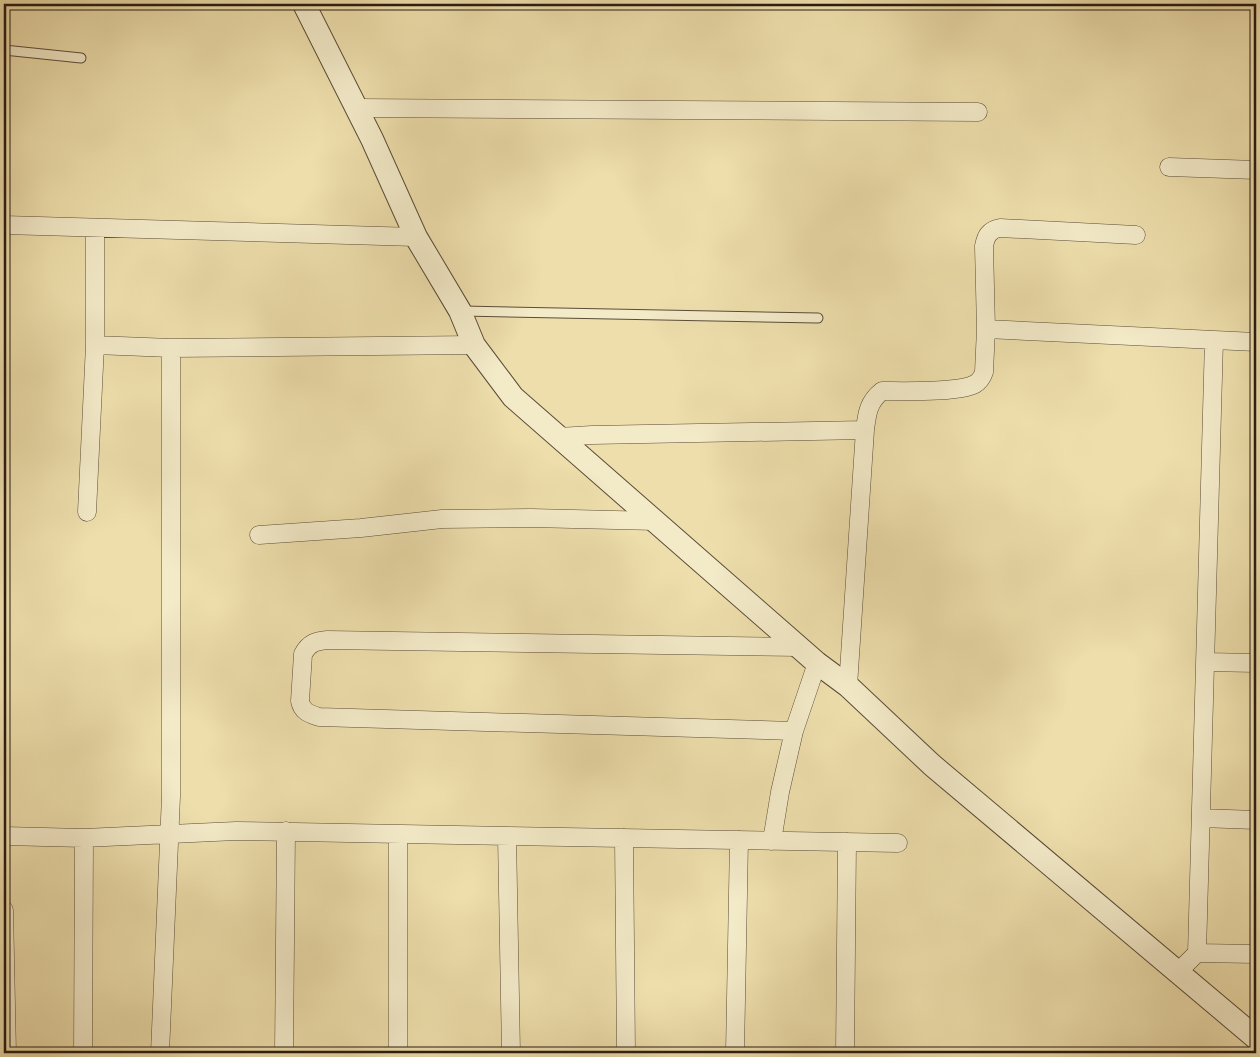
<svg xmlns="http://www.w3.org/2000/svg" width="1260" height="1057" font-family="'IM FELL Double Pica',serif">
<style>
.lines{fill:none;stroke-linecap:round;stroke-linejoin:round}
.service-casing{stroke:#5b4c38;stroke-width:11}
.minor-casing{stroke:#5b4c38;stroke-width:19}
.tertiary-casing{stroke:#5b4c38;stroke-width:24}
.service{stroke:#f3eac8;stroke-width:9}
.minor{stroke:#f3eac8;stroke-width:18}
.tertiary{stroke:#f3eac8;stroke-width:22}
</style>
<rect width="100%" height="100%" fill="#eddeab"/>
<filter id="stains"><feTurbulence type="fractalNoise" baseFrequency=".004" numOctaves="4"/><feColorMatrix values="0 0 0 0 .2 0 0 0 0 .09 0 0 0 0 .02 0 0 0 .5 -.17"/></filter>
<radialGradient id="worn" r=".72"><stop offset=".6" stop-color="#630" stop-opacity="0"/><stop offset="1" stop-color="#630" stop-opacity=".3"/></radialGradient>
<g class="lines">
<g class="service-casing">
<path id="service" d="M4 50 81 58
M462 311 818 318"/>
</g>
<g class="minor-casing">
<path id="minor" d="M356 108 978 112
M1169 167 1256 170
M4 225 416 237
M986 329 1256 342
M95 345 171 348 474 345
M559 437 592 435 865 430
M87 512 95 345V229
M259 535 361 528 442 519 531 518 656 521
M1205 662 1256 663
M848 686 865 430C867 414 868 402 882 391 903 391 958 393 975 384 980 381 982 378 984 372L986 329 984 246C986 236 989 230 1000 228L1136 235
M794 731 319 717C310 714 302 712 300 701L303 654C309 643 316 641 327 640L799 647
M1201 818 1256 820
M4 836 84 838 236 831 898 843
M507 836 511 1053
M624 838 626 1053
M772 841 780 792 794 731 817 663
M4 910 7 1053
M1197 953 1256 954
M1178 972 1197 953 1214 340
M83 1053 84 838
M160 1053 171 796V348
M284 1053 286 831
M398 1053V834
M735 1053 739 840
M845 1053 847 842"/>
</g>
<g class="tertiary-casing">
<path id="tertiary" d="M304 4 372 139 416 237 460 311 474 345 513 397 817 663 848 686 932 765 1256 1038"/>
</g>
<use href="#service" class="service"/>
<use href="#minor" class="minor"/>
<use href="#tertiary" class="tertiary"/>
</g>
<rect width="1260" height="1057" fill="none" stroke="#eddeab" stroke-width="20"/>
<rect x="5" y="5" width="1250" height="1047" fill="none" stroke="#2a1b11" stroke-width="2.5"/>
<rect x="10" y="10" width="1240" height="1037" fill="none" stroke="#2a1b11"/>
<rect width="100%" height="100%" filter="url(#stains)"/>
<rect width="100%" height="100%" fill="url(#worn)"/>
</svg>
